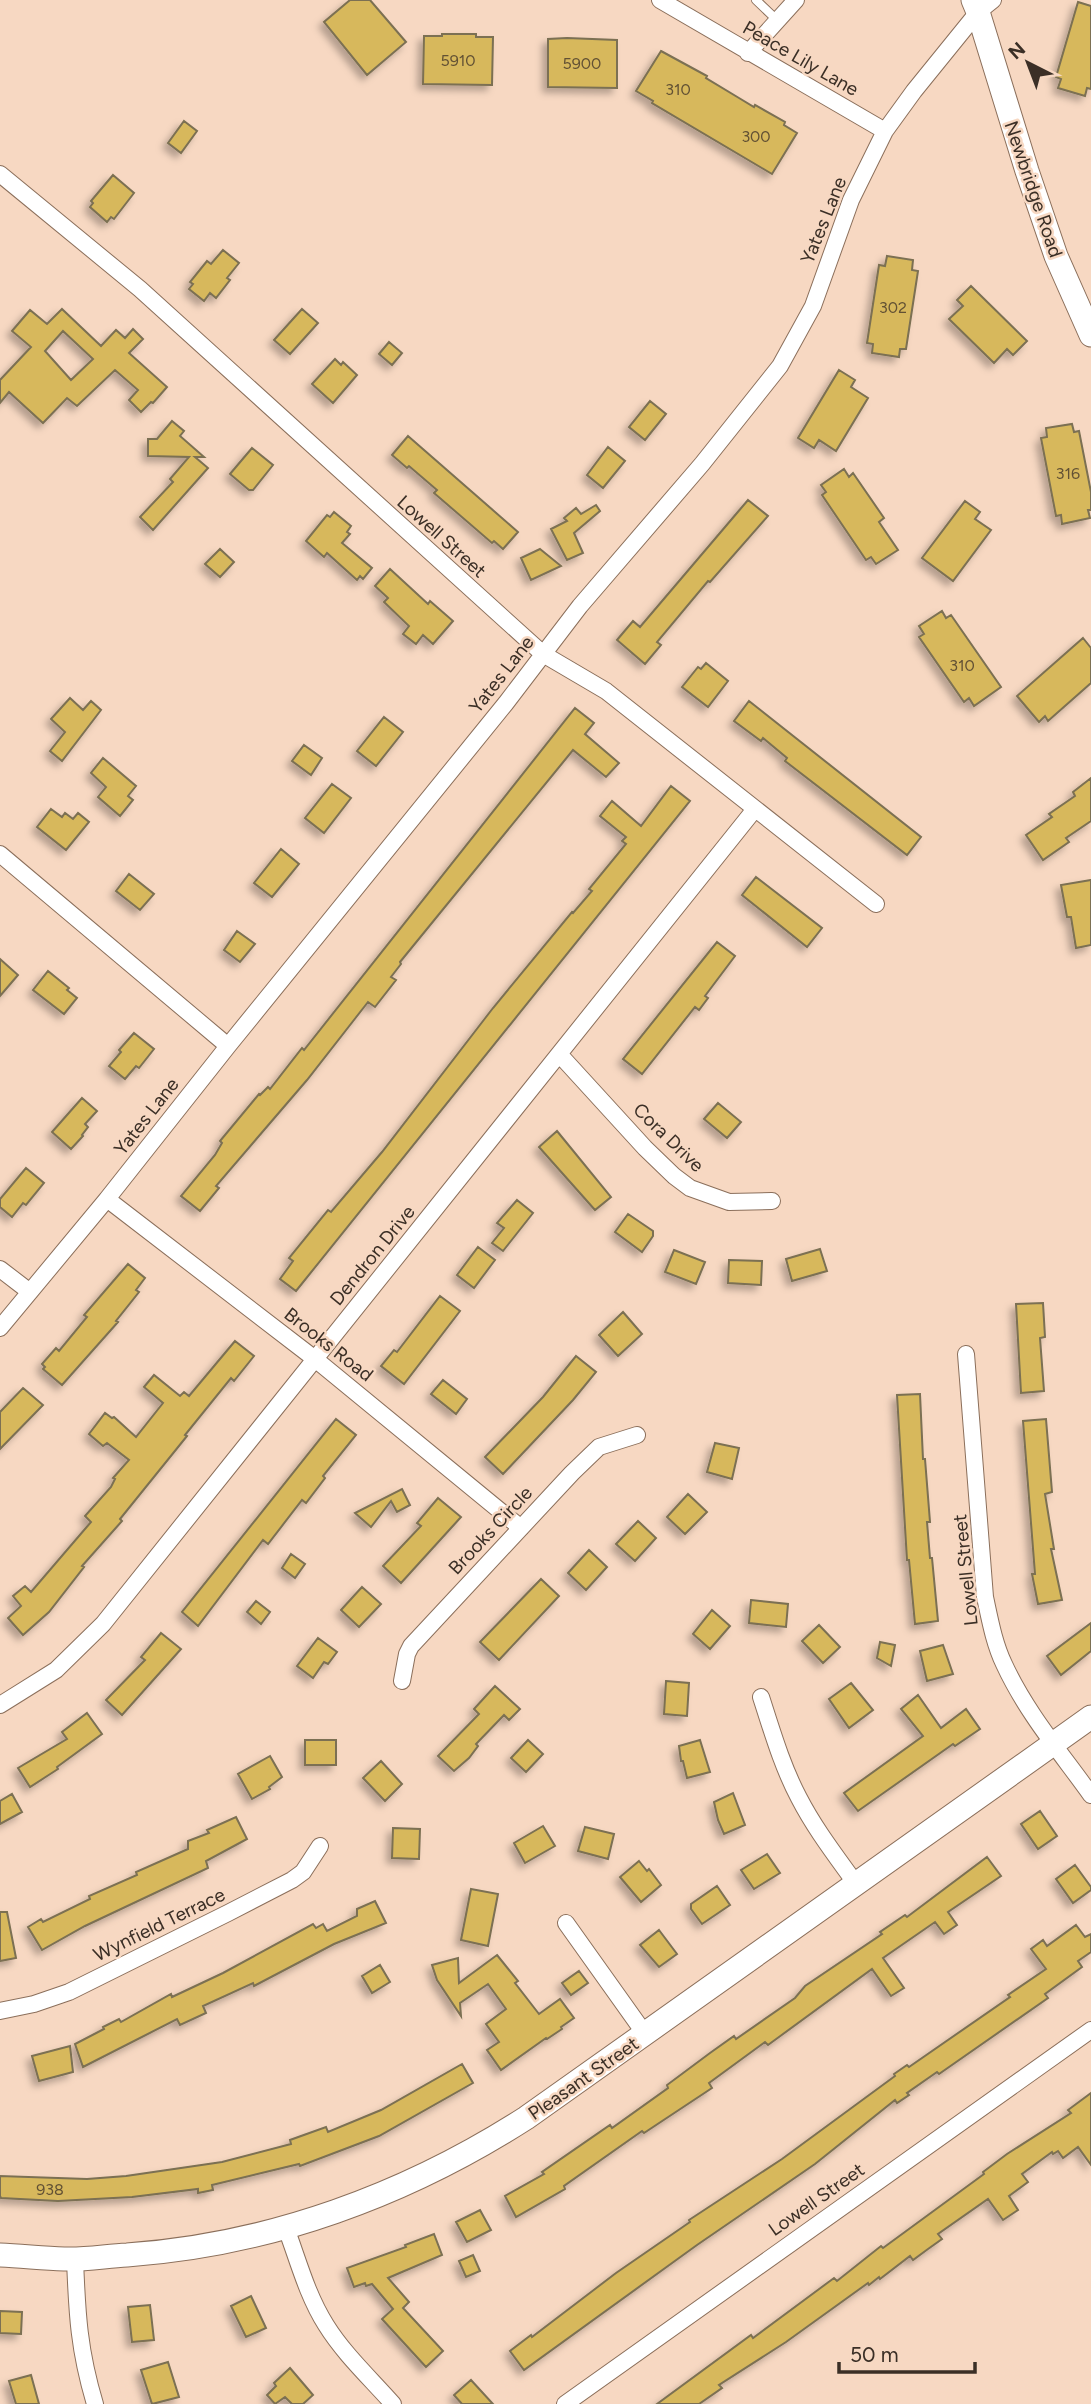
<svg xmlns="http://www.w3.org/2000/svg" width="1091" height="2404" font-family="Figtree,sans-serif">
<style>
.building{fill:#d7b85c;stroke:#7b7052;stroke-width:2;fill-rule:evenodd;filter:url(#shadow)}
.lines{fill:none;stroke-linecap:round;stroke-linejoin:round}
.lane-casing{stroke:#8b6f5b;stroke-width:10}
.street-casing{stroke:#8b6f5b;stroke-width:18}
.secondary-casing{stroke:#8b6f5b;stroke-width:25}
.lane{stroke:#fff;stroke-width:8}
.street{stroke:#fff;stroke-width:16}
.secondary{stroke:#fff;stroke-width:23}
.labels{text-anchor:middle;stroke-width:5;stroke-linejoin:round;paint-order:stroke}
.number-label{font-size:16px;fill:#625134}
.street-label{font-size:19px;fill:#3b2f26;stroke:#f7d8c2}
</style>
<defs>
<filter id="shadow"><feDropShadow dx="-5" dy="5" stdDeviation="3.5" flood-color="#0004"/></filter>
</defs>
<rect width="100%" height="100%" fill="#f7d8c2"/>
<path class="building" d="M350 0H370L406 42 367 75 324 22Z
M1078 2 1091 6V89L1087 88 1085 96 1058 88 1061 79 1056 77Z
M442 34H476V37H493L492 85 423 84 424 36H442Z
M567 38 617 40V88L548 87V39Z
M661 51 707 76 706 78 739 98 754 107 755 105 785 122 784 125 797 133 772 174 652 103 653 101 636 91Z
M184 121 197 131 181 153 168 143Z
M113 175 134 193 114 219 111 217 107 222 90 207 93 203 91 201Z
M223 250 239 263 227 278 230 280 216 298 210 293 204 301 189 289 193 284 190 282 207 261 211 264Z
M887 256 913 260 912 270 918 271 906 349H900L899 357 872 353 873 344 867 343 879 265 885 266Z
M971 286 1027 341 1013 355 1007 349 994 363 949 319 963 306 957 300Z
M62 309 101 346 116 330 125 338 133 329 143 339 129 353 167 387 153 403 151 402 141 412 129 400 138 390 115 370 77 406 67 398 43 423 9 392 0 403V380L31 347 12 331 30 310 47 324ZM63 331 93 359 71 380 45 351Z
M302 309 318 323 290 354 274 340Z
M389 342 402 353 392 365 379 354Z
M335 359 341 365 343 362 357 375 333 403 312 384Z
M839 370 855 380 851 387 868 398 836 451 819 440 814 448 798 438Z
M650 401 666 414 645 440 629 427Z
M172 421 184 431 180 436 204 457H195L208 468 153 530 140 517 173 482 170 479 189 457 148 456V439H157Z
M1072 424 1074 432 1079 431 1091 492V510H1088L1090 518 1062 524 1061 515 1056 516 1041 438 1047 437 1046 428Z
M408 436 518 532 503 549 494 541 492 543 434 493 437 490 409 466 407 468 392 455Z
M608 447 625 461 603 488 587 475Z
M252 448 273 465 253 490H249L230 474Z
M844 469 849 477 853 473 884 518 879 522 898 550 876 564 871 557 866 560 822 495 826 492 821 485Z
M748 500 768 516 710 582 708 581 657 642 661 645 645 664 617 640 633 621 640 627Z
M965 501 980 512 975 519 991 530 953 581 922 558Z
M596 505 600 511 574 533 583 553 567 560 551 529 567 521 564 518 576 508 581 514Z
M334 512 351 526 347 532 350 534 342 543 372 568 363 579 360 576 357 580 327 553 324 557 306 541 327 515 330 517Z
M220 549 234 562 220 577 205 564Z
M540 549 561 566 531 580 521 558Z
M390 569 428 604 430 601 453 621 433 644 423 635 416 644 403 634 409 626 384 602 388 598 375 586Z
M942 611 946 618 951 615 1001 687 974 706 969 698 964 702 919 637 924 634 919 626Z
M1083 638 1091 648V683L1048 721 1045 716 1039 722 1017 696Z
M706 663 728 681 708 707 682 687 698 667 701 669Z
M70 698 83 710 91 701 101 710 62 761 50 751 65 732 51 719Z
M749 701 921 837 907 855 785 761 787 758 763 738 761 741 734 721Z
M575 708 594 723 585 734 619 763 606 777 573 750 400 962 401 964 391 977 396 980 375 1007 368 1002 307 1080 216 1186 219 1188 200 1211 181 1196 215 1155 222 1143 220 1141 259 1094 260 1095 268 1087 270 1089 302 1048 304 1050Z
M384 717 403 732 376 766 357 751Z
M304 745 322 758 311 775 292 761Z
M103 758 136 786 128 796 133 800 120 816 98 797 106 787 91 773Z
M1091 778V821L1066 838 1069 842 1043 860 1026 835 1052 817 1049 814 1075 796 1073 792Z
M332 784 351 798 324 833 305 818Z
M671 786 690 801 296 1291 280 1279 293 1261 289 1258 328 1210 331 1212 382 1152 493 1008 572 912 573 913 592 891 589 889 626 844 622 841 626 837 600 816 612 801 641 826Z
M51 809 62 817 65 813 73 819 78 813 89 822 66 850 37 827Z
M281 849 299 864 272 897 254 883Z
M129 874 154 894 140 910 116 891Z
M756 877 822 928 807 947 742 895Z
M1091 880V945L1076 948 1071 917H1067L1061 885Z
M237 931 255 944 240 962 224 950Z
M717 942 735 956 705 996 708 998 699 1010 695 1007 642 1074 623 1059Z
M0 959 18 975 0 996Z
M48 971 69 988 67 990 77 998 64 1014 33 990Z
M134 1033 154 1049 139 1068 136 1066 125 1079 109 1066 121 1052 119 1050Z
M82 1098 97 1111 85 1124 88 1127 82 1135 83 1136 71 1149 52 1132Z
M718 1103 741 1122 727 1138 704 1119Z
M557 1131 611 1197 595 1210 539 1147Z
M26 1168 44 1183 26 1205 23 1203 12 1217 0 1207V1199Z
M517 1200 533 1213 503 1251 492 1243 504 1228 497 1223Z
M628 1214 653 1231V1236L642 1252 615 1232Z
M478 1247 495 1260 474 1288 457 1275Z
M820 1249 827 1271 792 1281 786 1259Z
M674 1250 705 1262 696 1284 665 1272Z
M729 1260 762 1261 761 1285 728 1283Z
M128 1264 145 1278 136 1290 139 1292 116 1321 118 1322 62 1385 43 1369 45 1367 42 1364 56 1348 59 1351 87 1317 84 1315Z
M440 1296 460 1311 404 1384 381 1366 394 1350 397 1352Z
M1043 1303 1045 1337 1040 1338 1044 1391 1021 1393 1016 1304Z
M623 1312 642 1334 618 1356 599 1335Z
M235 1341 254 1356 234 1381 231 1378 185 1435 187 1436 120 1519 122 1521 82 1566 84 1567 49 1612 23 1635 8 1618 21 1606 13 1596 25 1586 31 1592 91 1522 85 1516 111 1487 115 1479 113 1478 129 1460 107 1443 103 1446 89 1434 105 1413 112 1418 114 1417 136 1437 163 1403 144 1387 154 1375 180 1396 184 1392 189 1396Z
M576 1356 596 1372 573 1400 503 1474 485 1457 543 1397Z
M443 1380 467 1399 456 1414 431 1394Z
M23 1388 43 1405 0 1449V1412Z
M920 1394 923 1459H925L930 1522H927L930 1558H932L938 1621 915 1624 909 1560H907L897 1395Z
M336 1419 356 1435 323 1476 325 1478 306 1503 302 1500 268 1544 263 1540 198 1626 182 1612Z
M1046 1419 1052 1492 1045 1494 1054 1549H1051L1062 1600 1038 1604 1032 1574H1035L1023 1421Z
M715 1443 739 1448 732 1479 707 1472Z
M402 1489 410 1505 397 1512 391 1501 371 1527 355 1513Z
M688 1494 707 1512 685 1534 667 1517Z
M438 1498 461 1517 401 1583 383 1566 421 1526 417 1523Z
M638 1521 656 1538 635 1561 616 1544Z
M589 1550 607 1567 586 1590 568 1573Z
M291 1554 305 1564 295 1578 282 1568Z
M541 1579 559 1596 499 1660 480 1642Z
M362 1587 381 1604 359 1627 341 1610Z
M751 1600 788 1604 786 1627 749 1623Z
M256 1601 270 1612 261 1624 247 1612Z
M712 1610 730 1626 710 1649 693 1634Z
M1091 1623V1651L1061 1675 1047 1656Z
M819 1625 840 1647 823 1663 802 1641Z
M161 1633 181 1649 122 1715 106 1700 145 1660 141 1657Z
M318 1638 337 1652 328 1664 324 1662 313 1678 297 1666Z
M880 1642 895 1645 891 1666 877 1658Z
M943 1645 953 1674 927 1681 920 1651Z
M666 1681 689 1683 687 1716 664 1714Z
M851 1683 873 1710 849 1728 829 1699Z
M495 1686 520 1709 509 1720 504 1715 476 1744 478 1746 469 1758 454 1771 438 1756 479 1714 474 1709Z
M918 1695 941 1728 966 1709 980 1729 955 1746 953 1744 858 1811 844 1793 923 1736 901 1709Z
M87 1713 102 1734 57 1767 58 1769 30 1787 18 1768 67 1739 62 1732Z
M305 1740H336V1765H305Z
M528 1740 543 1754 526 1772 511 1758Z
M700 1740 710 1772 687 1778 683 1761H681L679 1746Z
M270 1756 282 1777 269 1787 270 1789 252 1799 238 1774Z
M381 1761 402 1784 385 1801 363 1778Z
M733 1793 745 1825 724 1834 718 1820 714 1802Z
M12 1794 22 1812 0 1824V1801Z
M1040 1811 1057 1836 1038 1849 1021 1824Z
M236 1817 247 1839 206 1861 208 1868 85 1926 42 1950 28 1927 41 1919 43 1922 90 1899 89 1896 137 1875 136 1872 188 1849V1841L209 1833 207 1830Z
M543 1826 555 1846 525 1863 514 1843Z
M585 1827 614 1834 608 1859 578 1851Z
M393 1828 420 1829 419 1859 392 1858Z
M767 1854 780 1873 754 1889 741 1870Z
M987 1857 1001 1876 948 1912 957 1925 944 1934 935 1922 883 1958 904 1988 891 1996 872 1969 768 2045 765 2042 709 2083 712 2088 644 2133 642 2131 564 2186 565 2189 516 2217 505 2196 544 2174 542 2172 610 2125 612 2128 668 2088 667 2085 710 2053 734 2036 736 2039 795 1998 805 1986 882 1934 880 1932 905 1915 907 1917Z
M639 1861 647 1871 649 1869 661 1885 641 1902 620 1877Z
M1075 1865 1091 1887V1890L1073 1903 1056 1879Z
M717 1886 730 1905 702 1924 691 1909V1904Z
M471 1889 498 1894 488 1946 461 1940Z
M375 1901 386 1923 334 1944 254 1986 253 1983 203 2006 206 2013 180 2025 177 2019 83 2067 75 2044 104 2029 103 2027 119 2019 121 2022 171 1994 172 1997 223 1973 313 1924 316 1928 323 1924 327 1931 357 1916V1909Z
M0 1912H7L16 1958 0 1961Z
M1076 1925 1085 1937 1091 1934V1952L1078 1961 1082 1967 1045 1994 1048 1998 939 2074 937 2072 907 2093 909 2095 897 2103 895 2100 815 2164 697 2245 524 2370 510 2351 531 2335 532 2337 616 2273 690 2222 689 2220 782 2159 895 2076 894 2074 907 2065 909 2067 1010 1997 1008 1995 1046 1969 1031 1949 1043 1940 1047 1946Z
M659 1930 677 1954 659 1967 640 1945Z
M497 1955 518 1981 515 1983 539 2014 560 1999 574 2018 561 2027 562 2029 547 2039 546 2038 501 2070 487 2050 499 2042 486 2024 506 2009 488 1984 460 2003 461 2016 437 1980 432 1965 458 1958 459 1983Z
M380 1965 390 1982 372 1993 362 1976Z
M579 1971 588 1983 571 1995 562 1983Z
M70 2046 73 2072 39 2081 32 2056Z
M462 2064 473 2083 379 2136 300 2166 299 2164 212 2185 213 2190 198 2193V2189L132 2197 58 2201 1 2198 0 2196V2176L87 2179 126 2176 222 2162 291 2144 290 2140 326 2127 328 2132 381 2110Z
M1091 2093V2165L1078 2147 1063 2158 1058 2151 1053 2154 1052 2152 1022 2174 1028 2182 1009 2196 1018 2210 1003 2220 988 2199 938 2234 942 2239 928 2249 913 2260 910 2256 880 2279 879 2277 869 2285 868 2283 786 2342 719 2385 722 2388 699 2404H657L751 2335 753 2338 834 2278 837 2281 881 2246 883 2248 984 2174 983 2172 1007 2154 1071 2113 1068 2110Z
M480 2210 491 2230 467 2242 456 2222Z
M434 2234 442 2255 388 2278 409 2302 403 2308 443 2351 426 2367 382 2319 393 2309 372 2284 366 2286 365 2283 354 2287 347 2268 406 2247 405 2245Z
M473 2255 480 2271 466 2277 459 2261Z
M251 2296 266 2328 246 2337 231 2306Z
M150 2305 154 2340 132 2342 128 2307Z
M0 2311 22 2312 21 2334 0 2333Z
M168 2362 179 2397 152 2404 141 2370Z
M290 2368 313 2395 303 2404H292L285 2397 275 2404 267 2395 276 2386 274 2383Z
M31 2375 39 2404H16L9 2381Z
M471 2380 493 2404H462L454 2395Z"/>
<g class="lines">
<g class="lane-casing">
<path id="lane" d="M756 0 778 21"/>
</g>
<g class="street-casing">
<path id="street" d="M660 0 885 131
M748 53 796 0
M0 174 140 289 543 654 606 691 876 904
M0 854 228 1046
M560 1055 645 1148 674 1176 690 1188 729 1202 772 1201
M107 1199 315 1359 521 1528
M0 1269 30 1292
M0 1328 107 1199 228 1046 506 703 580 606 702 464 780 366 813 306 851 200 885 131 914 91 978 12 993 0
M966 1354 985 1597C990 1620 994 1643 1004 1664 1026 1712 1061 1753 1091 1795
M402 1681 407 1654 411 1646 572 1473 599 1447 637 1435
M761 1697C772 1731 782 1766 799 1798 815 1829 836 1856 856 1884
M0 1705 56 1670 103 1624 755 809
M566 1923 645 2034
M0 2011 34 2004 69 1992 228 1913 292 1880 303 1872 320 1846
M286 2228C298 2260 307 2295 326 2325 344 2354 370 2378 393 2404
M75 2259C77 2314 79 2351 95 2404
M565 2404 1091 2030"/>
</g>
<g class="secondary-casing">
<path id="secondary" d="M973 0 978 12 1027 171 1056 256 1091 335
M0 2255C21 2256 42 2258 64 2259 85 2260 106 2256 127 2255 270 2245 406 2195 526 2118L1091 1717"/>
</g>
<use href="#lane" class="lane"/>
<use href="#street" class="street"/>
<use href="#secondary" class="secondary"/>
</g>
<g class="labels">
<g class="number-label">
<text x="458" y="66">5910</text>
<text x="582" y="69">5900</text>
<text x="678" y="95">310</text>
<text x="756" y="142">300</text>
<text x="893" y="313">302</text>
<text x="1068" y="479">316</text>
<text x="962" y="671">310</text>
<text x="50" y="2195">938</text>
</g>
<g class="street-label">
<text transform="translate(801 58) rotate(30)" y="7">Peace Lily Lane</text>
<text transform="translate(1034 189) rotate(71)" y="7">Newbridge Road</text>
<text transform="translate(823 220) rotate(-68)" y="7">Yates Lane</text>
<text transform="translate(442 536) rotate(42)" y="7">Lowell Street</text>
<text transform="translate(501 674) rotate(-52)" y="7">Yates Lane</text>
<text transform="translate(146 1116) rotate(-52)" y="7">Yates Lane</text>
<text transform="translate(669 1137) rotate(44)" y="7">Cora Drive</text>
<text transform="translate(372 1255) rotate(-51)" y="7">Dendron Drive</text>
<text transform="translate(329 1344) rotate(38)" y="7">Brooks Road</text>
<text transform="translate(490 1530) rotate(-47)" y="7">Brooks Circle</text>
<text transform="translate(965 1570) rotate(-96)" y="7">Lowell Street</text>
<text transform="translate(159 1924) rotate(-26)" y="7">Wynfield Terrace</text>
<text transform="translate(583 2078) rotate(-35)" y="7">Pleasant Street</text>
<text transform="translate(816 2199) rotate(-35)" y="7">Lowell Street</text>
</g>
</g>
<g transform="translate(1028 63) rotate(318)" stroke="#f7d8c2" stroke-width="5" paint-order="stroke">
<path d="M0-5L12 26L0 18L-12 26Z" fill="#3b2f26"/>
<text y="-10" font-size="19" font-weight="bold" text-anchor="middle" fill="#3b2f26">N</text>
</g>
<path d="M839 2362v10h136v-10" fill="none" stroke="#3b2f26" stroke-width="3.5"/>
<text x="850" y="2362" font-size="21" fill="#3b2f26" stroke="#f7d8c2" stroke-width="5" paint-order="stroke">50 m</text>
</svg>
